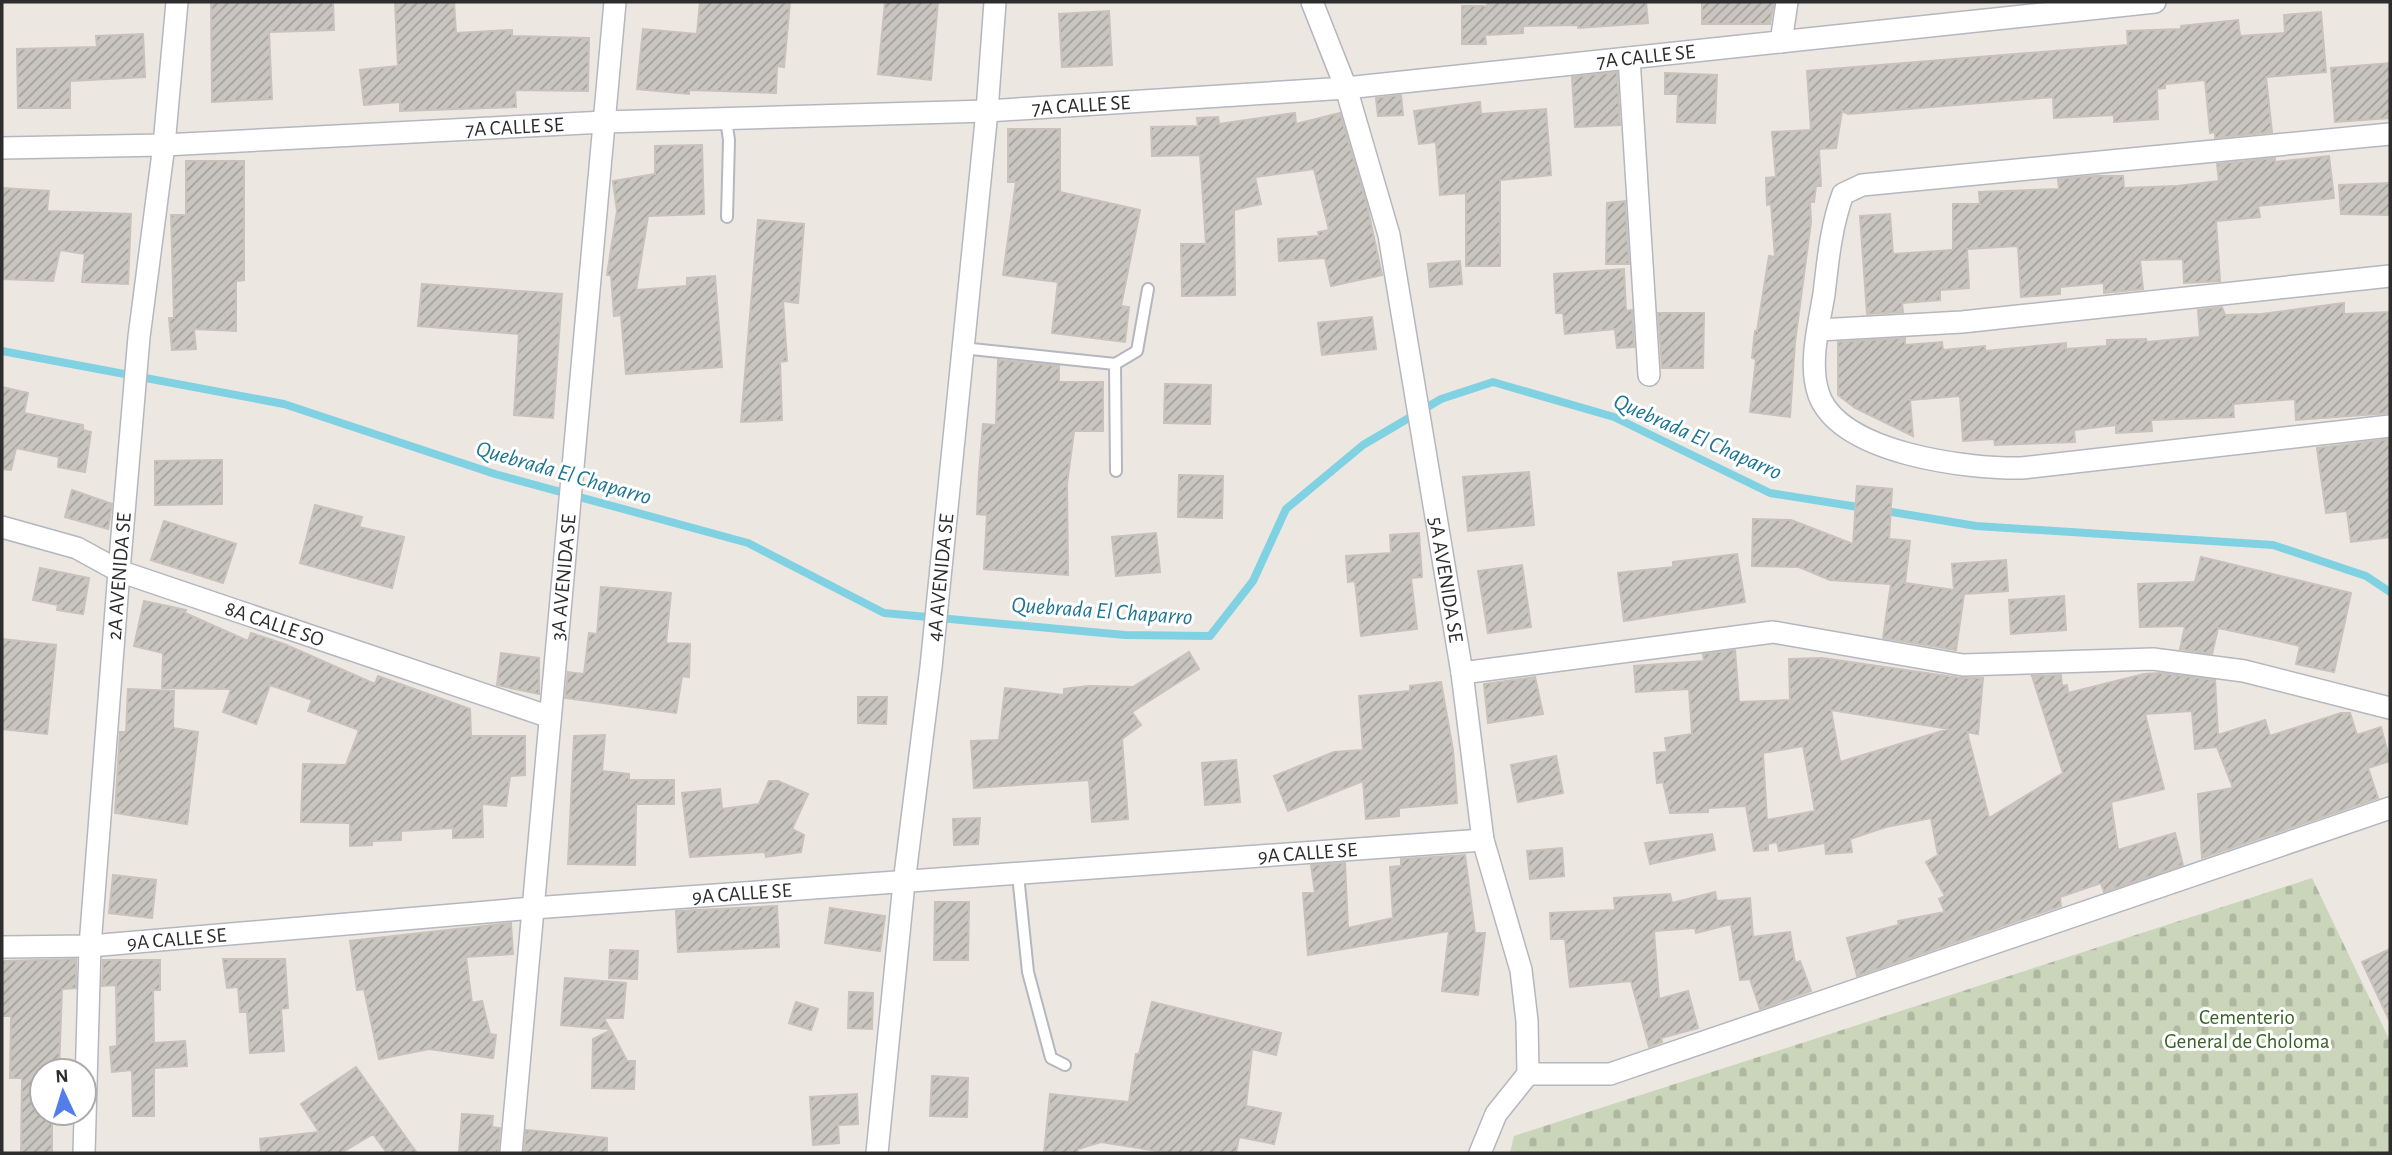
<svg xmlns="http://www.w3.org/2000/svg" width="2392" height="1155" font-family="'Alegreya Sans',sans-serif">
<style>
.cemetery{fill:url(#cemetery-stones)}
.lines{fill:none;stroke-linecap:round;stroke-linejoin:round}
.stream{stroke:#80d2e3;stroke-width:8}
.building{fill:url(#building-hatch);stroke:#c8c2bb;stroke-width:2;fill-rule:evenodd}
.service-casing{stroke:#b4b7bf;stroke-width:14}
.minor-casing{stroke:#b4b7bf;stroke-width:24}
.service{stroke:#fff;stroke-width:10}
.minor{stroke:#fff;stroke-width:21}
.labels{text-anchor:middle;stroke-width:6;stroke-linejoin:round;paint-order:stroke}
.street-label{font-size:21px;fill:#2d2d2d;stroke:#fff}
.park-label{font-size:21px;fill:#376423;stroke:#fff}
.water-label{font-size:23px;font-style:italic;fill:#1c7592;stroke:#fff}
</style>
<defs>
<pattern id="cemetery-stones" width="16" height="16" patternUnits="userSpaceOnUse" patternTransform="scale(1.75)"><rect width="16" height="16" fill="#cad5ba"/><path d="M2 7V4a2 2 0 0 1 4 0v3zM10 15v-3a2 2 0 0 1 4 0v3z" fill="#aeb7a0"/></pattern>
<pattern id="building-hatch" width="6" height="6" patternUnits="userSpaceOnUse" patternTransform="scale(1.75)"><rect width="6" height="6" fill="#c9c5bf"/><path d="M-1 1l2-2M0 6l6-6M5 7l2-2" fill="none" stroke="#a4a09c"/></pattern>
</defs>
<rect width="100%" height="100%" fill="#ede7e1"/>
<path class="cemetery" d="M2312 878 2390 1041V1153H1510L1514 1136Z"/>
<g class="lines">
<path class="stream" d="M2 351 284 404 495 474 748 543 884 613 1125 635 1210 636 1253 581 1286 509 1363 445 1441 399 1493 382 1614 417 1770 493 1864 508
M1880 510 1976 526 2273 545 2366 576 2390 592"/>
</g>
<path class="building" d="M211 2H333L334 30 269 32 272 99 212 102Z
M395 2H454L456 33 512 30V36L589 38 588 91 515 90 516 107 400 111V102L364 105 360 70 398 66Z
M700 2H790L784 67 777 66 776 93 689 90V94L637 89 643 29 697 34Z
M885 2H938L931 80 878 74Z
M1487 2H1646L1648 23 1578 28V25L1523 26V33L1485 35 1486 44H1462V6H1487Z
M1702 2H1774L1770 24H1702Z
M1109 11 1112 65 1062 67 1059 14Z
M2321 12 2326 72 2266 77 2272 132 2215 138V132L2210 133 2205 80 2165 84V88L2157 89 2158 119 2114 122V115L2054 118 2053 97 1848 114 1842 111 1836 148 1819 149 1821 186H1816L1814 202H1810L1811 222 1795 342 1790 417 1750 412 1756 359 1752 358 1755 331H1757L1769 256 1775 257 1771 204 1767 205 1766 178 1776 177 1772 132 1811 130 1807 71 2128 45 2127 31 2181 29V26L2238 20 2240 36 2285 33 2284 15Z
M143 34 145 77 70 81V108H18L17 49 97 47 96 36Z
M2390 63V118L2335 122 2331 68Z
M1617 72 1620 125 1575 127 1572 77Z
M1665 73 1717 75 1715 123 1677 122 1678 94H1665Z
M1401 95 1403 115 1378 116 1376 98Z
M1480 102 1481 114 1546 109 1551 175 1500 180V266H1466V193L1440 195 1436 142 1419 144 1414 111Z
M1295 113 1296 124 1340 113 1367 205 1382 275 1331 286 1325 258 1279 261 1278 239 1319 236 1318 232 1329 230 1314 169 1255 177 1261 204 1234 210 1235 295 1182 296 1181 244H1206L1200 155 1152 156 1151 127 1198 126 1197 118 1218 117 1219 124Z
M1008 129H1060V192L1140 210 1121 306 1129 307 1125 342 1052 333 1058 282 1003 275 1016 182H1008Z
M702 145 704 214 648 216 636 290 687 286V278L715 276 722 367 626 374 621 315 614 316 611 275H607L617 211 613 181 655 174V146Z
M2329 156 2334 198 2258 206 2260 217 2216 221 2220 281 2184 283 2183 259 2140 260 2143 289 2104 293V283L2060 287V294L2021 297 2018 246 1967 249 1969 288 1940 290V300L1902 303 1903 312 1867 314 1860 216 1890 214 1893 254 1953 250V204H1980L1979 192 2059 189 2058 179 2094 176H2123L2124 188 2177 186 2219 181 2217 164 2275 158V162Z
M186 161H244V280L236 281V331L194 329 196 349 172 350 169 318H174L171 215H186Z
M2390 183V215L2341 214 2339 185Z
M2 188 49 191 47 211 131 214 128 284 82 282 85 254 60 250 53 281 2 279Z
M1625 201 1629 264H1606L1607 203Z
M758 220 804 224 798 303 783 301 787 361 780 362 782 420 741 422Z
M1460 261 1462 284 1430 287 1428 264Z
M1624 269 1626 311 1632 310 1634 347 1617 348 1615 329 1565 334 1563 313H1556L1554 274Z
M422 284 562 294 553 418 514 415 519 334 418 326Z
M2344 303V314L2390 312V413L2296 420 2295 399 2233 404 2234 417 2151 420 2152 431 2116 433V425L2074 430 2075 442 1995 445 1994 439 1963 441 1960 396 1910 400 1913 436 1855 408 1838 395V342L1905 338V345L1942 342 1943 350 1985 346V351L2066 343V349L2107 346V340L2146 339 2147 342 2200 337 2198 310 2222 307 2225 315 2262 314Z
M1658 313H1704L1703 368H1662Z
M1372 317 1376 349 1322 355 1318 323Z
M998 360 1059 366V382H1103V431H1074L1067 484 1068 575 984 569 987 515 977 514 979 473 983 424 996 425Z
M1165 384 1211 385 1210 424 1164 423Z
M2 387 28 393 24 413 83 425V430L91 432 85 472 58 467 59 457 16 448 11 470 2 469Z
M2390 439V537L2351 542 2347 511 2326 513 2317 448Z
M222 460V504L155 505V461Z
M1529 472 1534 525 1468 531 1463 477Z
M1179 475 1223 476 1222 518 1178 517Z
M1857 486 1892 489 1889 539 1910 541 1905 583 1954 590 1952 564 2006 560 2008 591 1964 594 1956 650 1883 638 1891 584 1830 580 1799 567 1752 566 1753 519 1791 520 1853 544Z
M72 490 112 504 108 529 65 517Z
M315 505 362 517 359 527 404 537 392 588 300 563Z
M164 521 236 544 223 583 151 560Z
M1156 533 1160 572 1116 576 1112 537Z
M1419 533 1422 577 1411 578 1417 629 1361 636 1355 581 1348 582 1346 556 1391 553 1390 535Z
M1737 554 1745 602 1624 621 1618 573 1673 567V562Z
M2201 557 2351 593 2334 672 2296 664 2300 646 2275 640 2218 628 2212 654 2180 649 2185 626 2140 627 2138 584 2195 582Z
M1522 565 1531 627 1488 633 1478 571Z
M40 568 89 578 83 614 57 610 58 605 33 600Z
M601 587 671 593 666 643 690 644 689 677 682 676 676 713 565 698 568 672 584 674 589 633 597 634Z
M2064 596 2066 630 2011 634 2009 600Z
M144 601 186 610 185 613 248 641 251 633 284 644 375 684 378 676 470 709 471 736H525V775L510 776 506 806 482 804 483 837 453 838V828L401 831V840L372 841V845L350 846V823L301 822 303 764 346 765 359 730 308 711 312 700 270 685 256 724 223 712 231 689 162 688 163 653 134 646Z
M2 639 56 645 47 734 2 729Z
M1735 650 1739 702 1790 700 1789 659 1822 658 1961 678H1983L1978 734 1967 732 1989 818 2063 773 2032 676 2061 675 2062 686 2067 685 2068 693 2144 674 2160 673 2215 680 2218 735 2265 720 2270 736 2341 713H2350L2357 735 2381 727 2390 761 2368 768 2378 798 2202 858 2198 794 2233 788 2217 747 2195 749 2192 711 2145 714 2164 789 2111 802 2118 850 2175 833 2183 865 2104 892 2101 883 2060 897 2061 906 1857 976 1847 938 1899 925 1898 921 1945 912 1939 899 1945 896 1926 862 1938 855 1931 818 1886 827 1850 839 1852 852 1826 854 1825 843 1779 851 1777 842 1768 844V850L1754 851 1746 806 1708 808V812L1670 813 1663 782 1657 783 1654 753 1667 752 1665 738 1692 734 1689 689 1636 692 1634 666 1704 661 1703 654ZM1831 710 1949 729 1840 762ZM1803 746 1815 811 1767 820 1763 753Z
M1189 652 1199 669 1132 712 1141 725 1122 739 1128 819 1092 822 1089 780 974 788 971 741 999 740 1005 688 1064 695V689L1089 686 1133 687Z
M501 653 539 658V694L497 685Z
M1535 677 1543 714 1488 723 1484 684Z
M1441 682 1453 750 1457 803 1399 808V816L1366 819 1363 781 1288 811 1274 776 1334 752 1363 750 1359 696 1410 691V686Z
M128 689 174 691 173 728 198 732 187 824 115 813 120 732H126Z
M858 697H887L886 724 858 723Z
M605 735 602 771 629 774V780H674V804H636L635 865 568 864 574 736Z
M1556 756 1563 793 1518 802 1511 765Z
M1236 760 1240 802 1205 805 1202 763Z
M769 781H778L808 794 792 829 804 835 801 852 766 857 765 852 690 857 682 793 720 789 722 809 759 804Z
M980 818 978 844 954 845 953 819Z
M1712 834 1715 850 1650 864 1645 843Z
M1562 848 1564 876 1530 879 1527 851Z
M1465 855 1475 933H1485L1478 995 1442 991 1449 931 1308 955 1303 893H1315L1311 865 1345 863 1348 928 1393 918 1390 867 1401 866V859Z
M113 875 156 880 152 918 109 913Z
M1715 892 1717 901 1750 898 1753 937 1790 932 1795 963 1800 961 1811 991 1760 1009 1750 979 1740 980 1731 924 1696 933 1695 928 1654 931 1659 999 1688 991 1698 1028 1661 1038 1662 1042 1649 1047 1631 981 1570 987 1565 939H1551L1550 913 1615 910 1614 898 1670 894 1672 903Z
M935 902H969L968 960H934Z
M777 906 779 947 678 952 676 911Z
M830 908 885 916 880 951 825 943Z
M511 923 513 954 466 957 472 1003 482 1001 490 1034 496 1035 493 1058 429 1049 379 1059 364 989 357 990 350 941Z
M2390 949V1022L2362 962Z
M610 950 638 951 637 979 609 978Z
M76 959V988L62 989 59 1071H42V1113H52V1153H21L22 1078H10L11 1016H2V961Z
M223 959H285L288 1008 281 1009 284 1051 250 1053 247 1012H240L238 987 227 988Z
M103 960H160V990H153L154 1043 185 1041 187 1066 154 1068V1116H133L132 1070 112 1072 110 1047 117 1046 116 985 102 986Z
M565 978 626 983 623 1018H604L610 1029 561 1025Z
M849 992 873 993 872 1029 848 1028Z
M796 1002 818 1009 811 1030 789 1023Z
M1152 1002 1281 1033 1276 1055 1252 1049 1246 1106 1281 1113 1274 1144 1239 1137 1236 1153H1170L1101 1142 1078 1149 1077 1153H1044L1050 1094 1129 1102 1136 1054H1139Z
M611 1030 627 1061H635L634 1089 592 1088 593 1039Z
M356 1067 417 1153H387L373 1134 341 1153H261L260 1139 319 1132 301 1104Z
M932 1076 968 1078 967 1117 930 1116Z
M857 1094 858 1124 838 1125 839 1143 813 1145 810 1097Z
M462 1114 493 1116 492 1127 500 1128 498 1153H459Z
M526 1130 607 1138V1153H524Z"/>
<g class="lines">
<g class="service-casing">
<path id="service" d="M726 120 729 140 727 217
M962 348 1115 364 1116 471
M1115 364 1137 351 1148 289
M1018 875 1028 972 1051 1058 1065 1065"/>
</g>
<g class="minor-casing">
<g id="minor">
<path id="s1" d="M1312 2 1346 88 1389 235 1462 673 1483 840 1521 970 1527 1021 1528 1074 1496 1114 1480 1153"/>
<path d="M1781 42 1787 2"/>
<path d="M1629 58 1649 375"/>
<path d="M2390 134 1862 185 1843 194C1831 226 1828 260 1824 294 1819 325 1808 364 1819 395 1841 454 1968 469 2022 468L2390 426"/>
<path id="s2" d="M2 148 164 145 604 122 987 111 1346 88 2155 2"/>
<path d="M1819 330 1962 322 2390 276"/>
<path id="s3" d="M2 527 77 548 119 571 550 717"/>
<path d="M1462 673 1773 632 1963 665 2153 659 2244 671 2390 708"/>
<path id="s4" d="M2 947 90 946 533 908 1483 840"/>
<path d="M1528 1074H1610L2390 808"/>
<path id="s5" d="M84 1153 90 946 119 571 139 337 164 145 177 2"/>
<path id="s6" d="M511 1153 615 2"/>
<path id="s7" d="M877 1153 904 883 931 667 987 111 995 2"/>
</g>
</g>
<use href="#service" class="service"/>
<use href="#minor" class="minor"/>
</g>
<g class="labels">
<g class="street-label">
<text dy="7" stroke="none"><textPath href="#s2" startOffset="1647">7A CALLE SE</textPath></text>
<text dy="7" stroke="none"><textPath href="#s2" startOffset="1080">7A CALLE SE</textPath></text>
<text dy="7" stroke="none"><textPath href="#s2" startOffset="513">7A CALLE SE</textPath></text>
<text dy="7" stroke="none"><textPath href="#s5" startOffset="578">2A AVENIDA SE</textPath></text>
<text dy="7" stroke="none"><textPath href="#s6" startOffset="578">3A AVENIDA SE</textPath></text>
<text dy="7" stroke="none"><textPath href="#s7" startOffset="579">4A AVENIDA SE</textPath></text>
<text dy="7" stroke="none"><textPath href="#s1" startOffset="595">5A AVENIDA SE</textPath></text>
<text dy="7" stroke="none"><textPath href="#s3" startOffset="290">8A CALLE SO</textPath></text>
<text dy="7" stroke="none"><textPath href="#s4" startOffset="1309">9A CALLE SE</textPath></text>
<text dy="7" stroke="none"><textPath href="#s4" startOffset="742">9A CALLE SE</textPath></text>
<text dy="7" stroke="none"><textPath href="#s4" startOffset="175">9A CALLE SE</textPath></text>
</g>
<g class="park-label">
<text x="2247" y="1024">Cementerio<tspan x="2247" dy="24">General de Choloma</tspan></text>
</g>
<g class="water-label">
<text transform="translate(1698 436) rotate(24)" y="8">Quebrada El Chaparro</text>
<text transform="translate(564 472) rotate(16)" y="8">Quebrada El Chaparro</text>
<text transform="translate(1102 610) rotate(4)" y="8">Quebrada El Chaparro</text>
</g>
</g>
<rect width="2392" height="1155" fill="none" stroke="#2d2d2d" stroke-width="7"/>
<g transform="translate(63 1092) rotate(356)"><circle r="33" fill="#ffffff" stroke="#ababab" stroke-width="2"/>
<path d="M0-5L12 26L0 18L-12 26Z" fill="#537de8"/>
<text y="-10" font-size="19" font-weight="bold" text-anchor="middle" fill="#2d2d2d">N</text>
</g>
</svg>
